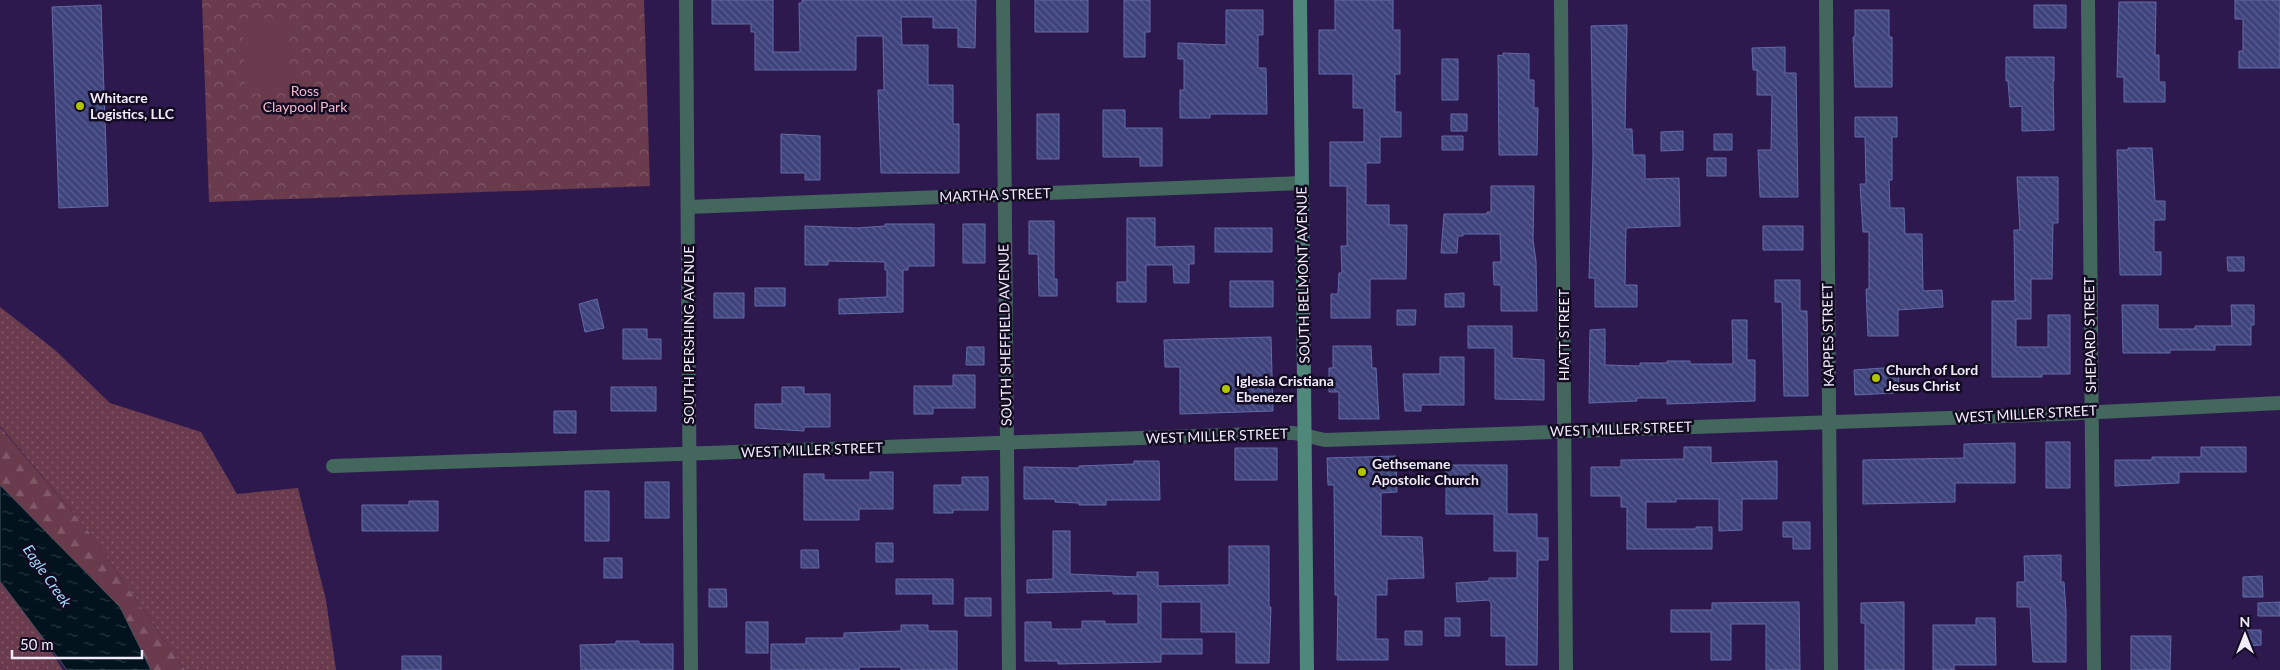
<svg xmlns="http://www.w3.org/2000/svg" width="2280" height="670" font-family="Lato,sans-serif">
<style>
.grass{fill:url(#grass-dots)}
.forest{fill:url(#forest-firs)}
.park{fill:url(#park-crowns)}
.garden{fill:#6a3b4c}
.water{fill:url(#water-ripples);stroke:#495460}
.building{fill:url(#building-back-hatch);stroke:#636aa6}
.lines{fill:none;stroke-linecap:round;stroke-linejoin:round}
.minor{stroke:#43665d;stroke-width:14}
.secondary{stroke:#4f887b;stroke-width:14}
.poi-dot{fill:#b0c502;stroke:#130b22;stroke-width:2}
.labels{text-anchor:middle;stroke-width:5;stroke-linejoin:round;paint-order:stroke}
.park-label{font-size:14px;fill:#f4bacd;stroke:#130b22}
.poi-label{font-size:14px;font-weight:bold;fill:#f0ecfa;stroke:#130b22;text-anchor:start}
.street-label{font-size:14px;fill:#f0ecfa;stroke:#130b22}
.water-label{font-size:15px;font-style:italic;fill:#a8dbfd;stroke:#130b22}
</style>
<defs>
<pattern id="grass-dots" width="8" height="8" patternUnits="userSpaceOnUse" patternTransform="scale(1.25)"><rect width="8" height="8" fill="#6a3b4c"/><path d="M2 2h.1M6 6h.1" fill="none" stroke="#805867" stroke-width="1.8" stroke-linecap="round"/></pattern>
<pattern id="forest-firs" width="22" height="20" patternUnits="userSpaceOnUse" patternTransform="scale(1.25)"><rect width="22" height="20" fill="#6a3b4c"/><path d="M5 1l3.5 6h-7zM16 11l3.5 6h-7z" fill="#805867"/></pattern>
<pattern id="park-crowns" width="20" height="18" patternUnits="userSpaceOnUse" patternTransform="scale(1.25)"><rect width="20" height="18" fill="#6a3b4c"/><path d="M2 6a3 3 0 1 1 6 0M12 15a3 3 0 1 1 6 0" fill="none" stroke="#805867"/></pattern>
<pattern id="water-ripples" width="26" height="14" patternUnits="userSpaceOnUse" patternTransform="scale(1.25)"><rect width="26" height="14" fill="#02131e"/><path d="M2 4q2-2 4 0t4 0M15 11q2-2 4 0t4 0" fill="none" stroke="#273640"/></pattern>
<pattern id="building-back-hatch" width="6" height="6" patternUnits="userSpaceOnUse" patternTransform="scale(1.25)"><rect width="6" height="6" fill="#3e437c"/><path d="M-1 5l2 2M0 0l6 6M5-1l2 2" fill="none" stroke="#5a5e90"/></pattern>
</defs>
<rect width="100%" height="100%" fill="#2e194f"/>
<path class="grass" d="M0 307 55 350 110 403 201 432 237 494 298 488 326 600 336 670H185L89 532 0 426Z
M0 582 34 624 63 670H0Z"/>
<path class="forest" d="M0 427 89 532 185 670H151L120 607 0 485Z"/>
<path class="park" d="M202 0H644L650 186 209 202Z"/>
<path class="garden" d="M288 17 291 92 246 94 242 19Z"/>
<path class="water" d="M0 485 120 607 151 670H67L0 581Z"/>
<path class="building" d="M712 0H773V52H800L799 3H802V0H976L975 48 958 47V28H933V17H901L902 45H928V85H953V124H959V173H881L878 90H884L883 36H856V70H755V32H751V24H712Z
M1035 0H1088V32H1035Z
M1124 0H1150V32H1145V57H1124Z
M1335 0H1393V30H1400V74H1395V112H1401V137H1380V163H1366V205H1389V225H1407L1406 279H1370V318H1331V294H1338L1339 273H1342L1341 246H1347V186H1330V142H1364V108H1353V74H1319V30H1335Z
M2235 0H2280V68H2239V51H2243V19H2235Z
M2119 2H2156L2155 55H2159V82H2165V102H2124V77H2117Z
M101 5 108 206 59 208 52 7Z
M2034 5H2066V28H2034Z
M1226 10H1263V35H1258V68H1266L1267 114H1210V118H1180V90H1184V59H1178V43L1226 45Z
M1855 10H1889V37H1892V87H1855L1853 37H1855Z
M1627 25 1625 129H1632L1633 155H1645V179L1679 178 1680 226 1626 228 1625 285H1637V307H1595V278H1589L1593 156 1591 26Z
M1785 47V73H1796L1798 197H1760L1758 150H1771L1772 95H1757V70H1753L1752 48Z
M1503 53 1529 54V80H1534V108H1538L1537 155H1499L1498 55 1503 56Z
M2006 57H2054V81H2053L2054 130 2022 131V106L2010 107 2008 81H2006Z
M1442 59H1458V100H1442Z
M1103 110H1125V128H1162V166H1140V157H1103Z
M1037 114H1059V159H1037Z
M1451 114H1467V131H1451Z
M1855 117H1897V137H1892V180H1889L1890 208H1904L1905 234H1922L1923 291 1942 290 1943 307 1898 310V336H1868L1866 289H1869V232H1863L1860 184H1866L1865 137H1855Z
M1683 131V150L1661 151V132Z
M781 134 820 136V180H805V173H781Z
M1714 134H1732V150H1714Z
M1442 136H1463V150H1442Z
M2128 148H2152L2155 201H2165V220H2154V252H2161V275H2120L2117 150H2128Z
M1707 158H1726V176H1707Z
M2017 177H2058V223H2053L2052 279H2031V319H2016V347H2048V315H2070V374H2042V377H1992V301H2015L2014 230H2020Z
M1491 186H1534L1533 240 1536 261 1537 311H1501V285H1494L1493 262H1501L1500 234H1463V236H1458L1457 253H1441L1444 214H1487V212H1491Z
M1127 218H1155V247L1194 246V264H1189V283H1174L1173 265H1146V302H1117V282H1127Z
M1029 221H1054V279H1057V296H1039L1038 254H1029Z
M885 224H934V266H908V270H903V312L839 314V299L887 297V270H885V262L828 261V265H805V226L857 228 885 226Z
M963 224H985V263H963Z
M1763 226H1803V250H1763Z
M1215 228H1272V252H1215Z
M2227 257H2244V271H2228Z
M1775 280H1800V311H1807L1808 396H1784L1782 302H1775Z
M1230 281H1273V307H1230Z
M755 288H785V306H755Z
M714 293H744V318H714Z
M1464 293V307H1445V294Z
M597 299 604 328 585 332 579 304Z
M2122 305H2158V329H2195V326H2232L2231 305H2254V325H2251V345H2215V350H2170V353H2123Z
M1397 310H1416L1415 325H1397Z
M1732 320H1747V360H1755V401L1667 404V398H1637V401L1589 403 1590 330 1605 329V365L1640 366V363H1667V361H1690V364H1733Z
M1468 326H1512V358L1544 360V400L1495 399V348H1468Z
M623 329H647V339H661V359H623Z
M1271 337 1273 411 1180 414V367H1165L1164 340Z
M1333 346H1371L1372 368H1376L1379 419H1339V392H1329V368H1333Z
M967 347H984V365H966Z
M1440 357H1464V405H1421V411H1405L1403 374H1440Z
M1898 367 1899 386H1894V393L1855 395 1854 370Z
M953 375H975V408H933V414H914V386H953Z
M611 387H656V411H611Z
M782 387H804V394H830V427H804V431L755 428V404H782Z
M554 411H576V433H554Z
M2046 442H2070V488H2046Z
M2015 443V483H1955V502L1863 504V460L1964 458V444Z
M1684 447H1711V463L1777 461V499H1742V530L1719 531V499H1676V502H1646V529H1696V527H1712V549H1627V507H1621V496H1591V467H1621V460L1684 459Z
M2201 447H2246V472H2179V483L2115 486V460H2152V457H2201Z
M1235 448H1277V480H1235Z
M1396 456 1397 492 1381 493V536L1422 537 1424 578 1387 579V595H1376V639H1388V660H1337L1338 595H1335L1334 485H1328L1327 458Z
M1134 461H1159L1160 500H1106V505H1079V503L1055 502V499H1024V467L1079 468V466L1134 464Z
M1446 465H1507V514H1537V538H1548V560H1538L1537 665H1506V636H1491V603L1489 600 1457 602 1456 583 1489 581V578H1517V551H1494V514H1446Z
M870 472H893V509H859V520H804V474H824V480H870Z
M962 477H988V510H953V513H934V485H962Z
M645 482H669V518H645Z
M585 491H609V541H585Z
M409 501H438V531H362V505H409Z
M1783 522H1810V549H1793V537H1783Z
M1053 531H1070V574L1137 577V572H1158V586L1229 585V546H1269V607H1271L1269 663H1236V632H1201V602H1161V639H1202V654H1161V662L1058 664V661H1025V622H1051V629H1082V621H1105V624H1138V594H1113V591L1027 593V580L1053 579Z
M876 543H893V562H876Z
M801 550H818L819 568H801Z
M2061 555V582H2064L2066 611V662H2033L2030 607H2017V582H2025L2024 556Z
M604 558H622V578H604Z
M2262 576 2263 597H2243V577Z
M896 579H953V604H933V594H896Z
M709 589H726L727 607H709Z
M965 598H991V616H965Z
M1799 602 1800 670H1766V624H1731V660H1711V632H1671V610H1712V603Z
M1904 602V670H1865V623H1861V603Z
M2280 602V616H2258V603Z
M1445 618H1460V636H1445Z
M1976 618H1995L1996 665H1954V670H1933V625H1976Z
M746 622H768V653H746Z
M901 625H928V631H957V670H901V667H859V670H771V644H806V638H844V633L901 631Z
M2243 630H2261V645L2243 646Z
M1405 631H1422V645H1405Z
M2131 636H2171L2170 670H2131Z
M616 641H639V644H673V670H581L580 645 616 644Z
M402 656H441V670H402Z"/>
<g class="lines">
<path class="minor" d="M686 0 691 670
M1003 0 1009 670
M1561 0 1566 670
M1826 0 1831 670
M2088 0 2094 670
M688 207 1302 183
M333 466 1285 433H1294L1325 440 2060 414 2280 403"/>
<path class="secondary" d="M1300 0 1307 670"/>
</g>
<g class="poi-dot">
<circle cx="80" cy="106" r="5"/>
<circle cx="1876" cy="378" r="5"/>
<circle cx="1226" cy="389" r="5"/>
<circle cx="1362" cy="472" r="5"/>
</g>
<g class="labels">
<g class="park-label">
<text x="305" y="96">Ross<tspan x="305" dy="16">Claypool Park</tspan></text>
</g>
<g class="poi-label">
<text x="90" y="103">Whitacre<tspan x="90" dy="16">Logistics, LLC</tspan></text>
<text x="1886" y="375">Church of Lord<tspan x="1886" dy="16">Jesus Christ</tspan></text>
<text x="1236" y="386">Iglesia Cristiana<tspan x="1236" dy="16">Ebenezer</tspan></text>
<text x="1372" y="469">Gethsemane<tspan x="1372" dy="16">Apostolic Church</tspan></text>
</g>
<g class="street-label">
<text transform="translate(995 195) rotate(-2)" y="5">MARTHA STREET</text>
<text transform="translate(1303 275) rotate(-91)" y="5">SOUTH BELMONT AVENUE</text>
<text transform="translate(689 335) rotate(-90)" y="5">SOUTH PERSHING AVENUE</text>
<text transform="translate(1005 335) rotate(-91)" y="5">SOUTH SHEFFIELD AVENUE</text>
<text transform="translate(1564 335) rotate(-90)" y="5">HIATT STREET</text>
<text transform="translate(1828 335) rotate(-91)" y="5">KAPPES STREET</text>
<text transform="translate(2090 335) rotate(-91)" y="5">SHEPARD STREET</text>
<text transform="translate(2026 414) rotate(-3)" y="5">WEST MILLER STREET</text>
<text transform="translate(1621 429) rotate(-2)" y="5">WEST MILLER STREET</text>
<text transform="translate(1217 436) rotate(-2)" y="5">WEST MILLER STREET</text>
<text transform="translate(812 450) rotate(-2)" y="5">WEST MILLER STREET</text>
</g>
<g class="water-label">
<text transform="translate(47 576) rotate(55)" y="5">Eagle Creek</text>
</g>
</g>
<g transform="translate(2245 635)" stroke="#130b22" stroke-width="4" paint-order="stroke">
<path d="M0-4L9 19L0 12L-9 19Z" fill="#f0ecfa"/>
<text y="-8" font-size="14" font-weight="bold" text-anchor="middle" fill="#f0ecfa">N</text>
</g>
<path d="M12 650v8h130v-8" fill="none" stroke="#f0ecfa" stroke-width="2.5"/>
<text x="20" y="650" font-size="15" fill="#f0ecfa" stroke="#130b22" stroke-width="4" paint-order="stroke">50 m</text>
</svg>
